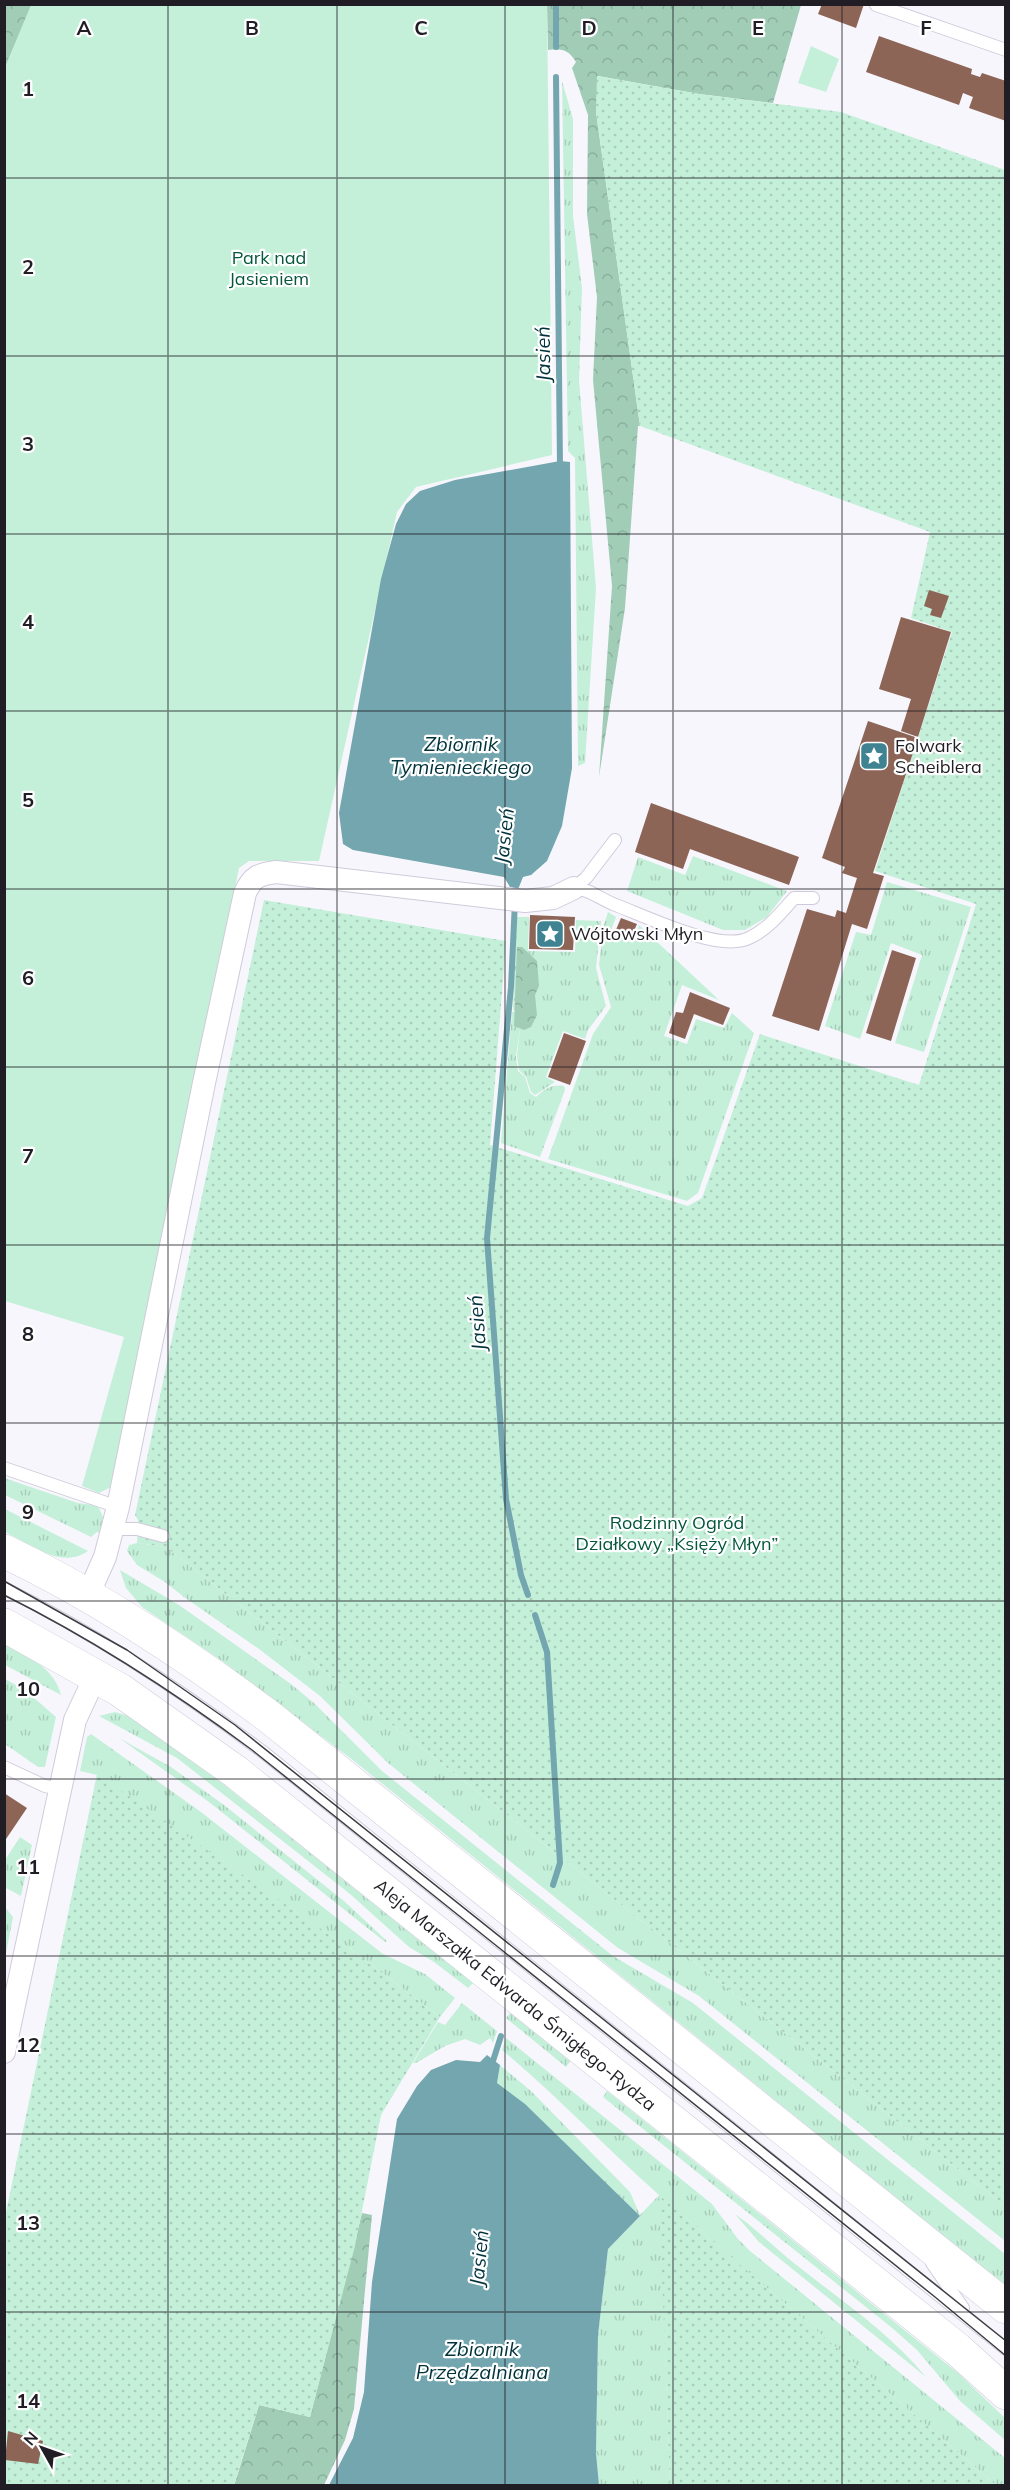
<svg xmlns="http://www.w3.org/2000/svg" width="1010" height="2490" font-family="Mulish,sans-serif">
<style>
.grass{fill:url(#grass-tufts)}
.forest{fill:url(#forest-crowns)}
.park{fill:#c4f0d9}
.garden{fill:url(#garden-dots)}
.water{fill:#73a6af}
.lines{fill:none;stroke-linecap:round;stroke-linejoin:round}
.stream{stroke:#73a6af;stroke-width:6}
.building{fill:#8d6557}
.lane-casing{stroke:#d0cbdb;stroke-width:14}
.street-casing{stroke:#d0cbdb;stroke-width:24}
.primary-casing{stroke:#d0cbdb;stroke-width:34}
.lane{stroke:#fff;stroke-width:12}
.street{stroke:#fff;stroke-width:22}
.primary{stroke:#fff;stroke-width:33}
.tram{stroke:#403e44;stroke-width:1.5}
.grid{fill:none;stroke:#201e24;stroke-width:1.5;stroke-opacity:0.55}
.labels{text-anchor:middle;stroke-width:4.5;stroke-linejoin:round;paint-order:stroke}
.park-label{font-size:18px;fill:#04573c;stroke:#fff}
.poi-label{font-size:18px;fill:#201e24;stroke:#fff;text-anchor:start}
.street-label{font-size:18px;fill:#201e24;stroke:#fff}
.water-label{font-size:20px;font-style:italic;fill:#00333b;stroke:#fff}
.grid-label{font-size:20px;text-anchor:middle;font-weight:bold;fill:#201e24;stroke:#fff;stroke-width:4.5;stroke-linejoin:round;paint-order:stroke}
</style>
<defs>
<pattern id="grass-tufts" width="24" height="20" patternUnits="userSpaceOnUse" patternTransform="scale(1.5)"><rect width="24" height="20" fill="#c4f0d9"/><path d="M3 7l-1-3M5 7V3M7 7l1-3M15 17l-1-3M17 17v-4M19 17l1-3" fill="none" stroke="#a8cdba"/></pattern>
<pattern id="forest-crowns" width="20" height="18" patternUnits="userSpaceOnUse" patternTransform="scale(1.5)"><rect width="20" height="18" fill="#a1cdb7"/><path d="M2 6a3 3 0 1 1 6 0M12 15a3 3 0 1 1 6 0" fill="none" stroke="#8ab09d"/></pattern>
<pattern id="garden-dots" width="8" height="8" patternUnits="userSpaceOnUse" patternTransform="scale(1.5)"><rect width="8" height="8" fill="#c4f0d9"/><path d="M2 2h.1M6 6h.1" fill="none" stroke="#a8cdba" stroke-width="1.8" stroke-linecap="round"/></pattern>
</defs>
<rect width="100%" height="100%" fill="#f8f6fd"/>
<path class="grass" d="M562 81 573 119V216L582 288 579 380 596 588 585 763 578 766 575 458 568 451Z
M693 856 787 891 767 917 745 930H723L627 891 638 857 685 875Z
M887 882 971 907 924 1052 895 1043 922 955 891 943 860 1039 825 1026 856 932 871 935Z
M608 912 616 917 610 933 633 943 639 925 719 1000 682 985 664 1036 687 1044 696 1019 724 1028 732 1013 754 1033 698 1193 687 1201 548 1159 593 1034 611 1007 599 965 603 928Z
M516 917H529L528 951 575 952 576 920 601 921 596 968 606 1006 588 1030 585 1039 563 1031 546 1077 555 1082 535 1095 531 1092 526 1077 519 1070 517 1056 520 1027 516 1057 518 1071 525 1077 530 1093 536 1097C545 1089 551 1084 564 1086L565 1090 540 1157 501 1143 512 1012 522 1011 513 1010Z
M4 1478 78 1503 94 1505 99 1508 105 1521 102 1534 97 1532 91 1537 5 1495Z
M5 1509 88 1551C61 1570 30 1544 5 1532Z
M137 1543 166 1547 1005 2206V2241L699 1996 618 1948 388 1763 320 1696 259 1649 184 1597 165 1582 137 1565 127 1551 129 1545Z
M120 1570 179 1605 291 1684 314 1703 382 1771 613 1956 693 2003 1005 2254V2285L354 1761 222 1661 142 1607 126 1588Z
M5 1644C28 1657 54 1667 61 1695L5 1665Z
M5 1679 25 1690 56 1717 45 1767H38L5 1744Z
M115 1712 129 1716 222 1783 473 1983 468 1988 434 1962 409 1947 350 1894 177 1758 99 1716Z
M91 1734 201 1812 383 1954 425 1974 455 1998 440 2017 353 1951 97 1775 80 1771 87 1737Z
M119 1738 171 1767 224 1805 344 1901 387 1941 385 1942 209 1802Z
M20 1837 32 1845 21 1896 4 1887 5 1860Z
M5 1907 13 1917 5 1959Z
M462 2003 497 2031 493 2043 490 2038 480 2045 465 2039 445 2046 416 2063H413L438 2022 445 2025Z
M510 2013 570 2061 566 2067 506 2018Z
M506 2038 712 2204 738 2239 750 2251 1005 2458V2485H996L660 2196 670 2485H599L596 2453 598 2335 608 2249 640 2216 497 2083 500 2065 531 2091 630 2192 640 2215 659 2195C606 2148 557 2096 502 2050Z
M607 2091 958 2373 1005 2418V2440L960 2401 917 2350 891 2327 603 2097Z
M735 2214C758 2230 777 2250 799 2267 843 2302 891 2334 926 2377L759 2242Z"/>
<path class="forest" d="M5 5H36L5 78Z
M547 5H801L773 103 699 94 598 76 596 112 640 426H638L625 608 599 777 612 586 593 380 597 297 587 214 588 115 572 68 576 62C568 49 562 49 548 50Z
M517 947H522L537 961 539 986 535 995 537 1015 531 1027 524 1030 514 1026Z
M362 2213 372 2215 354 2409 345 2440 324 2485 234 2486 259 2405 310 2417Z"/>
<path class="park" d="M31 5H547L552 455 416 487 397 512 319 861H249L239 868 113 1486 99 1493 82 1486 124 1337 5 1301V67Z
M811 46 839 59 826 92 798 83Z"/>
<path class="garden" d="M597 76 699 94 841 112 1005 170V2206L166 1547 137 1543 138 1520 135 1515 264 900 506 941 490 1145 688 1206 702 1198 760 1034 919 1085 976 904 875 871 952 632 911 618 930 532 640 426 596 112Z
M97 1774 353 1951 440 2017 381 2115 355 2246 310 2417 259 2405 234 2485 5 2486V2217Z
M659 2195 996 2485H670Z"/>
<path class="water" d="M560 461 570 462 572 768 562 826 547 861 531 875 523 877 519 887H510L504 877 353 850 343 844 339 813 381 579 396 524 406 504 420 491 455 480Z
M487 2055 500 2065 497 2083 525 2104 640 2216 608 2249 598 2335 596 2453 599 2485H329L353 2438 364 2392 372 2282 397 2119 417 2086 431 2070 456 2060 480 2062Z"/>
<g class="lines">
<path class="stream" d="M556 4V47
M556 77 560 467
M516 880 511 987 487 1238 506 1499 521 1575 528 1595
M535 1615 547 1652 560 1863 553 1885
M491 2067 501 2036"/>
</g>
<path class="building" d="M822 4H864L856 28 818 14Z
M879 36 972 69 971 74 980 77 982 73 1006 81V121L969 108 973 97 963 93 959 105 866 72Z
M929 590 949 596 941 618 930 615 932 609 924 606Z
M901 617 951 632 918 737 901 731 911 699 879 689Z
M868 721 918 738 873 873 884 876 867 929 852 924 819 1031 772 1016 807 909 835 917 837 910 846 913 857 878 842 873 845 867 822 858Z
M651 803 799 857 789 885 690 849 683 869 635 852Z
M530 915 575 917 573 950 529 949Z
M621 918 637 924 631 938 615 932Z
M892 950 916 958 891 1041 866 1033Z
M690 992 730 1008 723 1025 694 1014 685 1039 669 1033 676 1012 683 1013Z
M564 1033 586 1041 570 1085 548 1077Z
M4 1793 27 1808 4 1842Z
M8 2431 43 2441 38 2464 5 2460Z"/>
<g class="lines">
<g class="lane-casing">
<path id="lane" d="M876 5 1006 50
M574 888C589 889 599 898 613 904 643 915 719 953 749 938 768 929 780 914 794 898H813
M574 888 586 878 615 840
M4 1468 118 1507
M113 1529H137L163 1536
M4 1588C96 1634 181 1690 263 1752L1006 2349
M4 1767 45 1786 60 1789
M932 2263 963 2308"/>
</g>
<g class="street-casing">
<path id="street" d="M88 1595 105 1557 118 1507 204 1083 245 893C252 877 259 874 276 872L525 901 553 898 574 888
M4 2052 75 1720 96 1675"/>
</g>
<g class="primary-casing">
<path id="primary" d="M4 1551C98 1596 184 1653 267 1715L1006 2307
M4 1625 120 1690 236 1772 957 2349 1006 2393"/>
</g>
<use href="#lane" class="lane"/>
<use href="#street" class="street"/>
<use href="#primary" class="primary"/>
<path class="tram" d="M4 1581 127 1650 235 1725 1006 2341
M4 1595C92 1639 174 1692 252 1750L935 2297 1006 2356"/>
</g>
<path class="grid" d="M168 4V2486M337 4V2486M505 4V2486M673 4V2486M842 4V2486M4 178H1006M4 356H1006M4 534H1006M4 711H1006M4 889H1006M4 1067H1006M4 1245H1006M4 1423H1006M4 1601H1006M4 1779H1006M4 1956H1006M4 2134H1006M4 2312H1006"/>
<defs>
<g id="sight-square" transform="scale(1.5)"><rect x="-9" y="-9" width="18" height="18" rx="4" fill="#3f8392" stroke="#fff"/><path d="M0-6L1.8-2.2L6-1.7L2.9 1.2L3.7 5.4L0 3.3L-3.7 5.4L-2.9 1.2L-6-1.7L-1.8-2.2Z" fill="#fff"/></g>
</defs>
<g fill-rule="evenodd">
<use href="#sight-square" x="874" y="756"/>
<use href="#sight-square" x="550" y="934"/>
</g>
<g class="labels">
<g class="park-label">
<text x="269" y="264">Park nad<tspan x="269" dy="21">Jasieniem</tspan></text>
<text x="677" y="1529">Rodzinny Ogród<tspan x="677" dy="21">Działkowy „Księży Młyn”</tspan></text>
</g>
<g class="poi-label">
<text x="895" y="752">Folwark<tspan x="895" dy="21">Scheiblera</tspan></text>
<text x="571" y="940">Wójtowski Młyn</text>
</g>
<g class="street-label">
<text transform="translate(515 1995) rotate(39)" y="6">Aleja Marszałka Edwarda Śmigłego-Rydza</text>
</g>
<g class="water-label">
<text transform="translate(543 354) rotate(-91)" y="7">Jasień</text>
<text x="461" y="751">Zbiornik<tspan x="461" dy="23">Tymienieckiego</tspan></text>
<text transform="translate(504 836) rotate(-84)" y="7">Jasień</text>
<text transform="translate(477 1323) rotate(-94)" y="7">Jasień</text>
<text transform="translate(479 2258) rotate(-85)" y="7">Jasień</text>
<text x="482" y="2356">Zbiornik<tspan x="482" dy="23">Przędzalniana</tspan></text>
</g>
</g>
<g class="grid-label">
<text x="84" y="35">A</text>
<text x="252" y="35">B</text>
<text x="421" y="35">C</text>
<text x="589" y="35">D</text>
<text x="758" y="35">E</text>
<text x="926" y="35">F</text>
<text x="28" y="96">1</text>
<text x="28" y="274">2</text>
<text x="28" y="451">3</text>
<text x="28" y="629">4</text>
<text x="28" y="807">5</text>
<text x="28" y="985">6</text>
<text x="28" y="1163">7</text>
<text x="28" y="1341">8</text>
<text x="28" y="1519">9</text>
<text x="28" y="1696">10</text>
<text x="28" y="1874">11</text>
<text x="28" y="2052">12</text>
<text x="28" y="2230">13</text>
<text x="28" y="2408">14</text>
</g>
<rect width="1010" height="2490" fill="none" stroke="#201e24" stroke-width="12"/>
<g transform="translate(42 2448) rotate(310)" stroke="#ffffff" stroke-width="4.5" paint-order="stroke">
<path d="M0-4.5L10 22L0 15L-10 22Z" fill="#201e24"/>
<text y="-9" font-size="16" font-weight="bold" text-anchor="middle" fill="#201e24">N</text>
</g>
</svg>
